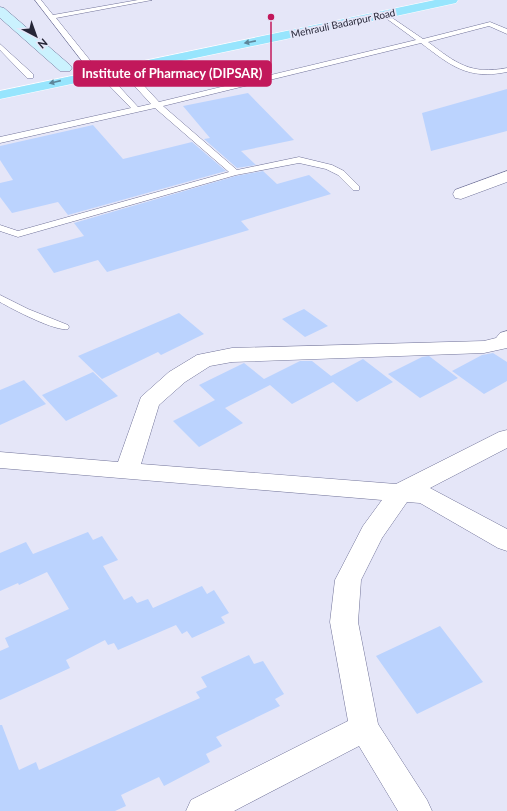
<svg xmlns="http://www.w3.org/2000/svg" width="507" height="811" font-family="Lato,sans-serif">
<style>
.building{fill:#bbd3fe}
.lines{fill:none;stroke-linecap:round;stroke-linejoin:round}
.lane-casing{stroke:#717399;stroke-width:1}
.street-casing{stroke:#717399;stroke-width:1}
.secondary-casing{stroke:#717399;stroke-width:1}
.primary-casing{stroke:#fff;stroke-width:1}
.lane{fill:#fff;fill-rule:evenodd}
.street{fill:#fff;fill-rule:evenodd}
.secondary{fill:#cbf2fe;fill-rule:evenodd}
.primary{fill:#97e5fd;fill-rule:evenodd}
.oneway{fill:#5e869a}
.labels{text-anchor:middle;stroke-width:4;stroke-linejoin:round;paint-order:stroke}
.far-street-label{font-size:10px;fill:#262637;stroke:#e5e6f8}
.leader{fill:none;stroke:#c2185b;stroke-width:1.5}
.callout-dot{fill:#c2185b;stroke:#e5e6f8;stroke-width:1.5}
.callout{fill:#c2185b;stroke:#c2185b;stroke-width:1.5}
.callout-label{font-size:13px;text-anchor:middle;font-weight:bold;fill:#fff}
</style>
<rect width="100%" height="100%" fill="#e5e6f8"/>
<path class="building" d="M507 89V131L431 151 422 113Z
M248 93 294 140 241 151 256 165 237 168 204 139 210 138 183 106Z
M93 125 123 159 192 142 226 171 68 215 58 202 12 213 0 197V183L13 180 0 160V146Z
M263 171 277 184 309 175 331 194 241 221 249 230 107 272 98 260 54 273 37 249 84 236 74 223 236 176Z
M304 309 328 326 305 337 282 319Z
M179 313 204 334 161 355 158 352 102 379 78 356Z
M493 353 507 362V381L484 394 452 371 482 355Z
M429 356 458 378 420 398 388 374 422 357Z
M363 359 393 382 357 402 333 382 292 404 270 385 225 408 243 423 199 447 173 421 215 400 199 385 244 363 264 379 300 361H312L331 376Z
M93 372 118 396 66 421 42 395Z
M24 380 46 404 0 425V390Z
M88 532 93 540 102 536 118 560 103 566 124 600 132 596 137 603 148 599 153 608 202 586 207 594 214 590 229 613 221 617 225 623 192 638 187 631 182 634 176 625 118 650 114 643 108 645 105 640 66 660 70 668 0 700V651L9 647 5 638 69 609 47 572 19 585 18 583 0 591V553L26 542 33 554Z
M440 626 483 682 417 714 376 656Z
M249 655 254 664 263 661 284 694 275 699 280 706 216 737 222 746 206 754 210 762 164 786 159 777 121 795 126 806 115 811H0V725H2L19 770 36 762 39 770 200 698 196 692 207 687 201 677Z"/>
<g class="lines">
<g class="lane-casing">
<path id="lane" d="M35 0H41L53 15 138 0H152L56 18 93 64 89 66H86Z
M385 13 423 39 490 22 507 29V34L489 26 428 42C456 63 470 75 507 68V72C468 80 451 66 421 43L163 106 237 170 299 157 332 165 344 171 359 186V190H353L338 175 326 169 299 163 236 175 18 237 0 231V225L18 231 229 172 155 108 0 143V137L131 108 98 74V70H104L138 107 151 104 119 69V65H125L159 102 416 40 383 16V14Z
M0 44 33 74V78H27L0 50Z
M0 295 28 309 68 325 69 327 68 329C56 332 12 309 0 302Z"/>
</g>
<g class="street-casing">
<path id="street" d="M507 171V182L461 199 455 198 453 194 455 190Z
M507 331V348L484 353 232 362 210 366 185 382 159 405 141 464 396 484 499 432 507 430V448L430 488 507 529V551L498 548 420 503 407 502 382 538 361 580 358 622 378 724 427 800 432 811H398L359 746 234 811H186L191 800 348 721 330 622 335 580 363 526 382 500 0 468V452L118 462 141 397 169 372 197 355 232 348 484 341 496 338 500 333Z"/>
</g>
<g class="secondary-casing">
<path id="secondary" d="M0 7 4 8 70 65 72 68 70 71H60L0 18Z"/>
</g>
<g class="primary-casing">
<path id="primary" d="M435 0H458L456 3 396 16 0 99V91Z"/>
</g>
<use href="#lane" class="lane"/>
<use href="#street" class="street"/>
<use href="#secondary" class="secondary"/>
<use href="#primary" class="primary"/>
</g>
<defs><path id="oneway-solid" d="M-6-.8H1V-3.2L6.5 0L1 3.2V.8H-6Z"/></defs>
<g class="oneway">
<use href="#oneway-solid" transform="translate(250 42) rotate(169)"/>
<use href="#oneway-solid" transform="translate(55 82) rotate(167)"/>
</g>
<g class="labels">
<g class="far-street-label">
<text transform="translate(343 23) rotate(-12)" y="4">Mehrauli Badarpur Road</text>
</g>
</g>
<path class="leader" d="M271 17L271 73"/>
<circle class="callout-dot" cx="271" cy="17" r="4"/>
<rect class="callout" x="74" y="61" width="197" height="25" rx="4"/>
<g class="callout-label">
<text x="172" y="78">Institute of Pharmacy (DIPSAR)</text>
</g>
<g transform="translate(36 36) rotate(139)" stroke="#e5e6f8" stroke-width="3" paint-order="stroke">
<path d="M0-3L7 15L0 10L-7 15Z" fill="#262637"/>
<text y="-6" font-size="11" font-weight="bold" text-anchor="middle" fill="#262637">N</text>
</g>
</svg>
